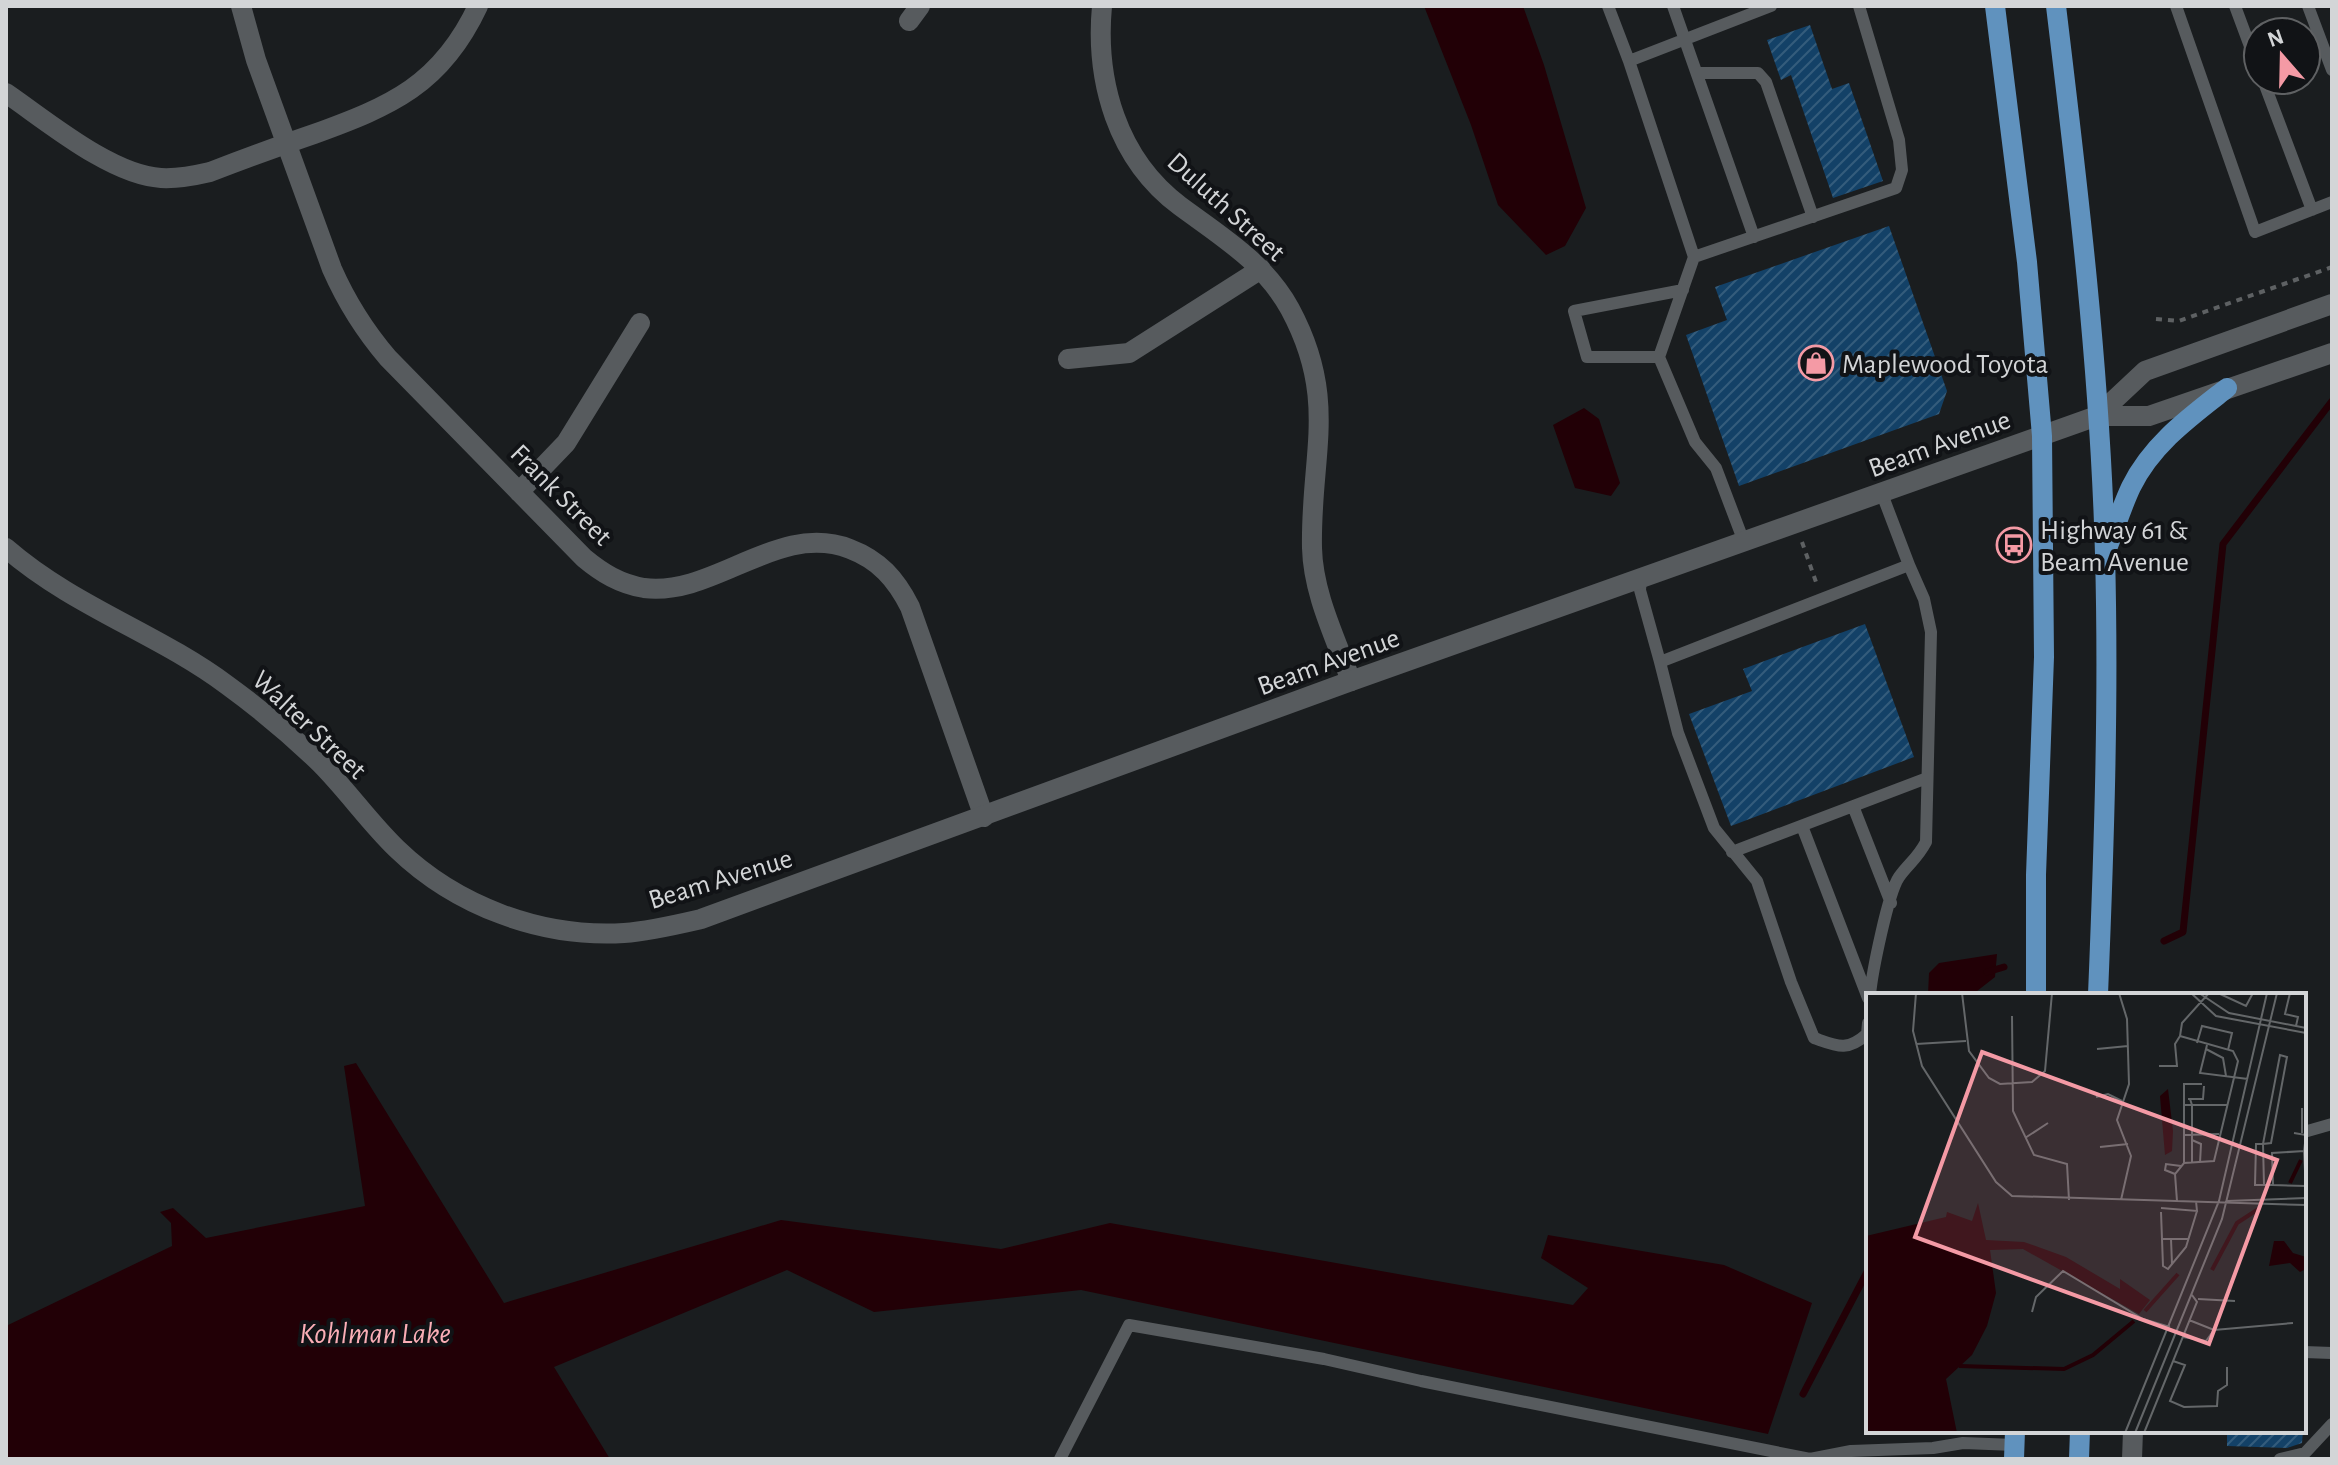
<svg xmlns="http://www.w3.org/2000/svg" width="2338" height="1465" font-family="'Alegreya Sans',sans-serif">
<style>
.water{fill:#220006}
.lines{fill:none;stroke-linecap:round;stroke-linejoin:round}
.stream{stroke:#220006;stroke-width:7}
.building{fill:url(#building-hatch)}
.path{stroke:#5e6163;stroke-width:4;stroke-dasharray:6 6;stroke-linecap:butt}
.service{stroke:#575b5e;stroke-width:12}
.minor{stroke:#575b5e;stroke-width:20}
.tertiary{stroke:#575b5e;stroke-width:20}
.primary{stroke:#6092be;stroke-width:20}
.labels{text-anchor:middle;stroke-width:8;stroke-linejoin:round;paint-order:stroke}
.street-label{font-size:28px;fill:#d3d5d7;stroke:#111316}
.poi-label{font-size:28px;fill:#d3d5d7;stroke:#111316;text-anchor:start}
.water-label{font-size:30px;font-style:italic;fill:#faaeb6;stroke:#111316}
.inset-river{fill:none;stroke:#220006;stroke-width:4}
.inset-road{fill:none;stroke:#646769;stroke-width:2}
.view{fill:#f49aa5;fill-opacity:0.15;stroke:#f49aa5;stroke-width:4}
.inset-edge{fill:none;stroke:#d3d5d7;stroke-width:4}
</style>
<defs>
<pattern id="building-hatch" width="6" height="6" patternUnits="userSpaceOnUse" patternTransform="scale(2)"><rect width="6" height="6" fill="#134167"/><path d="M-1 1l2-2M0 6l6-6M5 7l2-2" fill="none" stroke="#345c7c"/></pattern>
</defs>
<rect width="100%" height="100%" fill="#1a1d1f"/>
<path class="water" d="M1424 6H1523L1544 65 1586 208 1565 246 1546 255 1498 205 1471 125Z
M1584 408 1599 419 1620 483 1611 496 1575 488 1553 425Z
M1997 954 1995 977 1972 995H1928L1929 973 1939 963Z
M356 1063 504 1303 781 1220 1001 1249 1110 1223 1573 1305 1588 1288 1541 1258 1548 1235 1724 1265 1812 1303 1768 1434 1081 1290 874 1312 787 1270 554 1367 610 1459H6V1326L172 1246 171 1223 160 1212 173 1208 206 1238 365 1206 344 1066Z"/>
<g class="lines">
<path class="stream" d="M2164 941 2183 932 2223 544 2332 401
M1987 972 2004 967
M1803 1394 1868 1270"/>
</g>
<path class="building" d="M1810 25 1832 89 1849 83 1883 181 1833 198 1791 75 1781 80 1767 40Z
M1889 226 1947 391 1939 414 1739 486 1686 335 1727 320 1715 287Z
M1865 624 1914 757 1731 826 1689 714 1752 691 1743 669Z
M2227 1431H2303L2302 1443 2287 1448 2227 1446Z"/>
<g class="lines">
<path class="path" d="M2156 319 2179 321 2332 267
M1802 542 1816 582"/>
<path class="service" d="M1608 6 1629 61
M1673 6 1754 237
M2176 6 2255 232 2332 202
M2235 6 2258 68
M2308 6 2332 70
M1698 73H1758L1766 82 1813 217
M2263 80 2312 210
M1694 257 1629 61 1771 6
M1659 357H1587L1574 311 1683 290
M1744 542 1716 468 1695 442 1659 357 1694 257 1896 188 1902 170 1899 140 1859 6
M1641 579 1640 590 1660 662 1909 565 1882 494
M1660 662 1678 733 1714 828 1757 881 1791 982 1814 1038C1837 1046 1847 1052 1867 1034L1868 1023
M1853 806 1891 903
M1802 826 1868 998
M1732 852 1927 778
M1870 995C1872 973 1888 893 1899 877 1909 863 1917 859 1926 842L1931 632 1924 599 1909 565
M2304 1132 2332 1124
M2304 1352 2332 1353
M1060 1459 1129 1325 1324 1359 1421 1381 1810 1459 1851 1451 1933 1448 1963 1443 2015 1445
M2280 1459 2305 1453 2332 1424"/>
<path class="minor" d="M241 6 256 60 332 269C347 303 364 330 388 358L584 558C602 573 620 584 644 588 715 597 778 521 850 549 879 560 896 579 910 607L984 817
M1102 6C1095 81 1117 159 1180 206 1222 237 1264 262 1290 309 1339 400 1310 455 1312 548 1313 594 1336 639 1351 681
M909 21 920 6
M6 93C47 121 111 175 161 178 178 179 193 176 210 172 244 159 279 146 314 134 391 106 441 85 478 6
M1068 359 1129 353 1261 269
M519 492 566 443 640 323
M2132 1459 2133 1431"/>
<path class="tertiary" d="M2097 416 2145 371 2332 304
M6 548C74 607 157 633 227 685 260 709 291 735 320 763 347 790 369 822 397 849 456 906 541 938 624 933 650 931 675 925 701 919L1351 681 2097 416H2149L2332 353"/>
<path class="primary" d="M1995 6 2027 262 2042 436 2044 657 2036 875V995
M2056 6C2078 188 2100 370 2105 554 2109 701 2104 848 2098 995
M2108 546C2116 526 2122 506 2131 487 2152 444 2190 417 2227 388
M2014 1459 2015 1431
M2079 1459 2080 1431"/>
</g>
<defs>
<g id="shop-ring" transform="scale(1.8)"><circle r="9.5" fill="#111316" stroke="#f49aa5" stroke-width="1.5"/><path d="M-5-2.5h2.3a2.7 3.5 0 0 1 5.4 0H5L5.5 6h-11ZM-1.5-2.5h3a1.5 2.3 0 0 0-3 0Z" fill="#f49aa5"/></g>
<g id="bus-ring" transform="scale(1.8)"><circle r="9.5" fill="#111316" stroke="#f49aa5" stroke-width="1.5"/><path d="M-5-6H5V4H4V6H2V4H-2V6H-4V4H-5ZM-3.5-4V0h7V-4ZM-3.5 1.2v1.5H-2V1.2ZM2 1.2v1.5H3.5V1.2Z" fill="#f49aa5"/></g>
</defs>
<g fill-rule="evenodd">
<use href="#shop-ring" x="1816" y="363"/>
<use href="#bus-ring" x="2014" y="545"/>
</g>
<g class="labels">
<g class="street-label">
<text transform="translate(1227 206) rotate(42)" y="10">Duluth Street</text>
<text transform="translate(1939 443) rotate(-20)" y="10">Beam Avenue</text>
<text transform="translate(562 494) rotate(45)" y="10">Frank Street</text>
<text transform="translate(1328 661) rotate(-20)" y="10">Beam Avenue</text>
<text transform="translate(310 724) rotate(43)" y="10">Walter Street</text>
<text transform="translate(720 878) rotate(-17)" y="10">Beam Avenue</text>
</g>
<g class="poi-label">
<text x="1842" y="373">Maplewood Toyota</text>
<text x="2040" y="539">Highway 61 &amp;<tspan x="2040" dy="32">Beam Avenue</tspan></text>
</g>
<g class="water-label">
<text x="375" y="1343">Kohlman Lake</text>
</g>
</g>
<g transform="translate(1866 993)">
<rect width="440" height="440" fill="#1a1d1f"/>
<path d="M302 96 307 138 306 158 299 162 294 103ZM112 210 120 247 158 249 200 264 254 296V286L284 307 273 321 157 256 124 257 130 300 121 333 106 362 80 386 91 440H0V243L80 224 81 219 106 228ZM408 248H418L427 260 440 264V276L434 279 424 270 403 273Z" fill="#220006"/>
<path class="inset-river" d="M424 190 435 167M346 277 371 230 394 215M279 318 312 281M93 373 198 376 227 362 268 328"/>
<path class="inset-road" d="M50 0 47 38 56 73 130 189 146 203 440 212M96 0 103 58 123 85 134 91 166 89 179 78 186 0M253 0 261 26 263 91 251 127 265 163 255 207M325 0 350 23 440 40M333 0 363 20 440 35M352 0 380 13 387 0M424 0 419 21 432 24 430 33M146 23 147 118 168 162 201 171 203 207M331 50 336 33 366 40 362 57M50 51 100 48M341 52 334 80 382 86M231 56 262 53M340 56 357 65 360 83M293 73H311L309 51 314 43M230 104 242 101 256 108M322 106H337L338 93M318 112V91H336M428 140 440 142 438 158M436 140V115M318 142V112H326L324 106M159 145 182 130M326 147 335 151 334 170M234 154 262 151M318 170V142L353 141M326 170V112H362M309 181 299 177 300 171 315 173M398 192 397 151 405 150 421 64 414 62 397 151H390L389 192H407M440 193 407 192 406 160 438 158 440 198M311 208 309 181 318 170 348 168 372 68 367 58 314 43 316 30 343 0M361 208 440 205M295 215 331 218 330 208M295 219 297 273 302 276 320 254 331 218M295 246H323M305 246 306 271M332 306 369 308M166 319 170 304 197 278 277 326 304 334M323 327 348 337 427 330M317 344 340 348 348 337M307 368 319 372 304 408 318 414 351 413 352 398 361 392V374M259 440 353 208 401 0M269 440 356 226 411 0M278 440 331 309 326 302"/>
<path class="view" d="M116 59 411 167 343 351 49 244Z"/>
<rect width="440" height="440" class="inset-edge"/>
</g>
<rect width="2338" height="1465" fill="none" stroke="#d3d5d7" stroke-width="16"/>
<g transform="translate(2282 56) rotate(340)"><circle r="38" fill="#111316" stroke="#5f6163" stroke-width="2"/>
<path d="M0-6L14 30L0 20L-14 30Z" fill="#f49aa5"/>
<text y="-12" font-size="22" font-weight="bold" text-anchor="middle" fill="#d3d5d7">N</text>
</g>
</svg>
